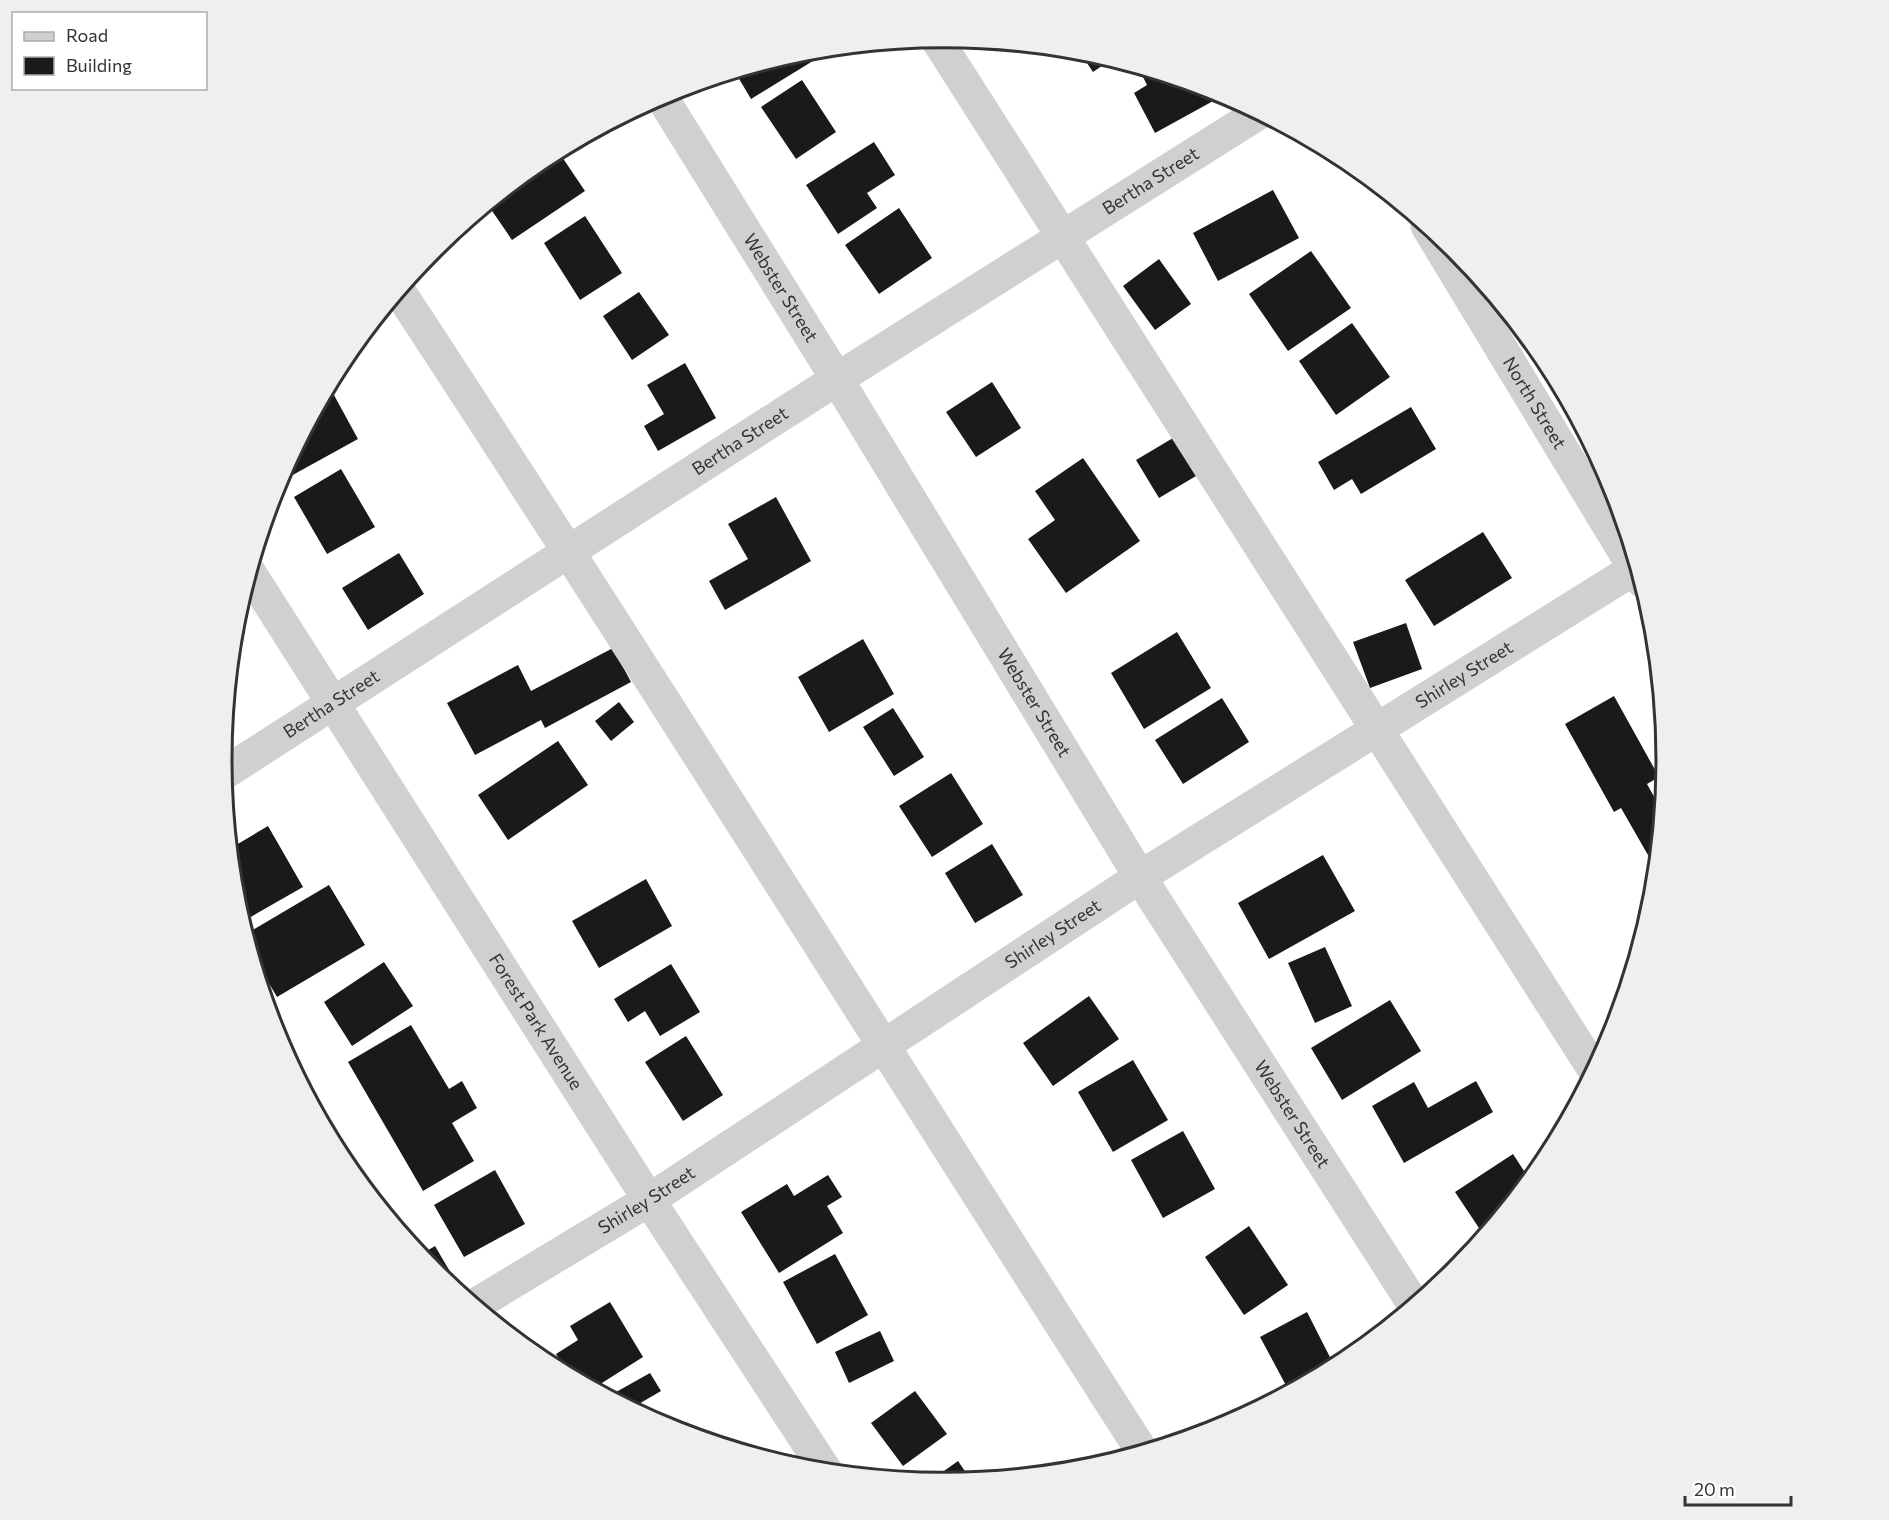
<svg xmlns="http://www.w3.org/2000/svg" width="1889" height="1520" font-family="Commissioner,sans-serif">
<style>
.building{fill:#1a1a1a}
.lines{fill:none;stroke-linecap:round;stroke-linejoin:round}
.minor{stroke:#d0d0d0;stroke-width:33}
.labels{text-anchor:middle;stroke-width:6;stroke-linejoin:round;paint-order:stroke}
.street-label{font-size:18px;fill:#333;stroke:#fff}
.rim{fill:none;stroke:#333;stroke-width:3}
</style>
<rect width="100%" height="100%" fill="#fff"/>
<path class="building" d="M834 48 751 99 735 72 804 51Z
M1079 51H1086L1112 59 1093 72Z
M1138 67 1208 89 1215 100 1155 133 1134 93 1147 85Z
M802 80 836 132 796 159 761 107Z
M874 142 895 175 867 193 877 208 838 234 806 185Z
M558 151 585 191 512 240 488 205 543 159Z
M1273 190 1299 238 1218 281 1193 233Z
M899 208 932 258 879 294 845 245Z
M585 216 622 273 580 300 544 243Z
M1311 251 1351 308 1288 351 1249 294Z
M1159 259 1191 304 1155 330 1123 286Z
M639 292 669 335 632 360 603 316Z
M1352 323 1390 377 1336 415 1299 361Z
M685 363 716 418 658 451 644 426 664 414 647 385Z
M992 382 1021 428 976 457 946 412Z
M329 386 358 439 280 482 279 480Z
M1411 407 1436 449 1361 494 1352 479 1334 490 1318 462Z
M1173 438 1196 476 1159 498 1136 460Z
M1083 458 1140 541 1066 593 1028 539 1055 520 1035 491Z
M341 469 375 527 327 554 294 497Z
M776 497 811 561 725 610 709 581 748 559 728 524Z
M1483 532 1512 578 1434 626 1405 580Z
M399 553 424 594 368 630 342 588Z
M1406 623 1422 669 1370 688 1353 642Z
M1177 632 1211 688 1144 729 1111 673Z
M863 639 894 694 829 732 798 677Z
M613 648 631 682 545 728 541 720 475 755 447 703 518 665 531 691Z
M1614 696 1659 777 1647 784 1662 811 1656 869 1621 808 1614 812 1565 724Z
M1222 698 1249 742 1183 784 1155 740Z
M619 702 634 722 611 741 595 721Z
M893 708 924 757 894 776 863 727Z
M558 741 588 785 508 840 478 795Z
M951 773 983 824 932 857 899 806Z
M268 826 303 887 242 922 236 901 231 848Z
M992 844 1023 895 975 923 945 873Z
M1323 855 1355 911 1269 959 1238 903Z
M646 879 672 926 599 968 572 921Z
M329 885 365 945 277 997 252 954 246 934Z
M1325 947 1352 1006 1315 1023 1288 963Z
M384 962 413 1006 352 1046 324 1002Z
M671 964 700 1012 660 1036 645 1011 628 1022 614 999Z
M1089 996 1119 1039 1053 1086 1023 1043Z
M1390 1000 1421 1051 1342 1100 1311 1048Z
M411 1025 449 1089 462 1081 477 1108 452 1123 474 1161 423 1191 348 1062Z
M686 1036 723 1095 683 1121 645 1062Z
M1133 1060 1168 1120 1113 1152 1078 1092Z
M1476 1081 1493 1112 1404 1163 1372 1106 1414 1082 1428 1108Z
M1183 1131 1215 1189 1163 1218 1131 1160Z
M1513 1154 1530 1180 1471 1252 1466 1245 1483 1234 1455 1192Z
M495 1170 525 1224 464 1257 434 1205Z
M828 1175 842 1197 827 1206 843 1233 779 1273 741 1212 787 1184 794 1196Z
M1249 1226 1288 1285 1244 1315 1205 1257Z
M435 1246 452 1275 444 1279 420 1255Z
M835 1254 868 1315 817 1344 783 1282Z
M610 1302 643 1357 594 1388 568 1374 556 1354 578 1340 570 1326Z
M1307 1312 1335 1367 1289 1391 1260 1337Z
M880 1331 894 1361 849 1383 835 1352Z
M650 1373 661 1391 637 1405 642 1414 609 1396Z
M915 1391 947 1434 903 1466 871 1423Z
M958 1461 971 1480 930 1481Z"/>
<g class="lines">
<g class="minor">
<path d="M936 38 1594 1070"/>
<path id="s1" d="M661 96 837 379 1140 877 1414 1305"/>
<path id="s2" d="M1427 226 1642 581"/>
<path d="M399 291C651 675 894 1065 1142 1451"/>
<path id="s3" d="M250 573 649 1200 826 1471"/>
<path id="s4" d="M223 774 837 379 1259 113"/>
<path id="s5" d="M475 1305 649 1200 1140 877 1634 569"/>
</g>
</g>
<g class="labels">
<g class="street-label">
<text dy="6" stroke="none"><textPath href="#s4" startOffset="1101">Bertha Street</textPath></text>
<text dy="6" stroke="none"><textPath href="#s1" startOffset="226">Webster Street</textPath></text>
<text dy="6" stroke="none"><textPath href="#s2" startOffset="207">North Street</textPath></text>
<text dy="6" stroke="none"><textPath href="#s4" startOffset="615">Bertha Street</textPath></text>
<text dy="6" stroke="none"><textPath href="#s5" startOffset="1173">Shirley Street</textPath></text>
<text dy="6" stroke="none"><textPath href="#s1" startOffset="712">Webster Street</textPath></text>
<text dy="6" stroke="none"><textPath href="#s4" startOffset="129">Bertha Street</textPath></text>
<text dy="6" stroke="none"><textPath href="#s5" startOffset="687">Shirley Street</textPath></text>
<text dy="6" stroke="none"><textPath href="#s3" startOffset="532">Forest Park Avenue</textPath></text>
<text dy="6" stroke="none"><textPath href="#s1" startOffset="1198">Webster Street</textPath></text>
<text dy="6" stroke="none"><textPath href="#s5" startOffset="201">Shirley Street</textPath></text>
</g>
</g>
<path d="M0 0H1889V1520H0ZM232 760a712 712 0 1 1 1424 0a712 712 0 1 1-1424 0Z" fill="#efefef" fill-rule="evenodd"/>
<path class="rim" d="M232 760a712 712 0 1 1 1424 0a712 712 0 1 1-1424 0Z"/>
<rect x="12" y="12" width="195" height="78" fill="#ffffff" stroke="#adadad" stroke-width="1.5"/>
<rect x="24" y="32" width="30" height="9" fill="#d0d0d0" stroke="#adadad" stroke-width="1.5"/>
<text x="66" y="42" font-size="18" fill="#333333">Road</text>
<rect x="24" y="57" width="30" height="18" fill="#1a1a1a" stroke="#adadad" stroke-width="1.5"/>
<text x="66" y="72" font-size="18" fill="#333333">Building</text>
<path d="M1685 1496v9h106v-9" fill="none" stroke="#333333" stroke-width="3"/>
<text x="1694" y="1496" font-size="18" fill="#333333" stroke="#ffffff" stroke-width="4.5" paint-order="stroke">20 m</text>
</svg>
